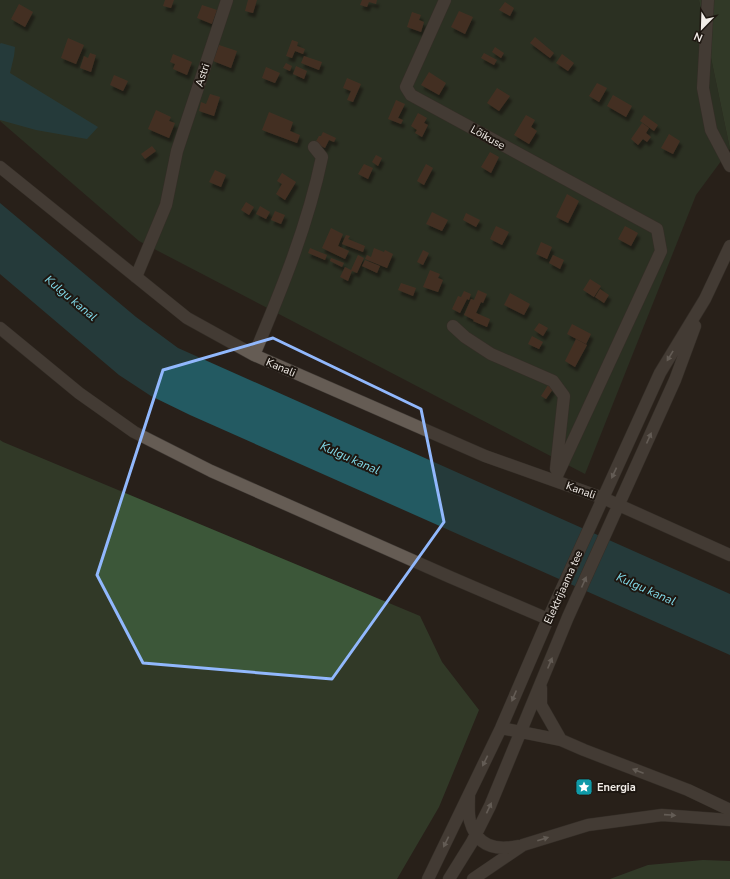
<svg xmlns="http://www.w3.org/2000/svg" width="730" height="879" font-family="'Nunito Sans',sans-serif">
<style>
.green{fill:#2f432d}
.forest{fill:#3c5739}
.water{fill:#235a62}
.building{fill:#65422e;filter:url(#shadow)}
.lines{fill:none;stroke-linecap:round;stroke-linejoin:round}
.minor-casing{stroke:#423c37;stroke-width:13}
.minor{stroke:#655c54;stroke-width:12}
.oneway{fill:#aca49e}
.marked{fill:none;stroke:#91b8fd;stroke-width:3;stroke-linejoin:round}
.labels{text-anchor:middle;stroke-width:4;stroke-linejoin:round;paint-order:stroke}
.street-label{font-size:11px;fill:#f2ede8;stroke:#1e1711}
.poi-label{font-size:11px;font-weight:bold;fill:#f2ede8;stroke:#1e1711;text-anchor:start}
.water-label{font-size:12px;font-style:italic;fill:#82dbea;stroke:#1e1711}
</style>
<defs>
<filter id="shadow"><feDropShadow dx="2.5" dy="4.5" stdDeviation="1" flood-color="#0009"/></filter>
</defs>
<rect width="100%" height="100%" fill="#28201a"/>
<path class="green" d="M0 0H699L730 149 696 195 585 474 139 241 0 121Z"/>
<path class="forest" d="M699 0H730V149Z
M0 440 3 442 420 616 442 662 479 710 439 807 397 879H0Z
M703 860 730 861V879H610L648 865Z"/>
<path class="water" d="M1 43 15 47 14 56 10 73 98 127 87 139 36 130 0 120V44Z
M0 203 136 317 178 348 730 594V655L190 415 151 396 119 375 0 274Z"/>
<path class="building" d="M165 0H174L171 8 163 6Z
M248 0H257L253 13 245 11Z
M362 0H377L376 4 369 2 367 7 360 5Z
M505 2 514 8 510 16 499 10Z
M19 4 33 12 25 27 11 19Z
M202 5 217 10 212 24 197 18Z
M459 11 473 17 465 34 451 27Z
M412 12 421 15 419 20 424 22 421 32 407 27Z
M535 37 554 53 550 58 530 43Z
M68 38 84 45 76 64 61 58Z
M292 40 298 42 297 46 305 49 303 54 295 51 292 58 286 56Z
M219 45 237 51 231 68 213 61Z
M495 47 504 53 501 58 492 52Z
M90 53 96 55 91 72 80 68 84 56 88 58Z
M484 53 497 60 494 65 481 58Z
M173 54 192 62 187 75 173 69 175 64 170 62Z
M562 54 574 63 568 71 556 63Z
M304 56 322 62 319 70 301 63Z
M286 63 292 66 290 71 283 68Z
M296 66 307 71 304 79 293 74Z
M266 67 280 73 275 83 262 78Z
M429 72 446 83 439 95 421 85Z
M114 75 128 81 123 91 110 85Z
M347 78 361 84 353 102 347 100 351 91 343 88Z
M597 83 607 88 599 102 589 96Z
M497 88 510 96 499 111 487 103Z
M210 94 220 97 214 116 199 111 201 102 206 104Z
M613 95 632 106 626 117 607 106Z
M396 100 405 104 398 118 403 120 401 124 388 119Z
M156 110 171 117 169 121 175 123 169 138 148 129Z
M269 112 293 122 290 131 300 135 297 143 262 130Z
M418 113 427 118 424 123 428 125 422 137 415 133 417 130 411 126Z
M526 115 535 120 531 127 537 131 529 144 514 135Z
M644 115 658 125 654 131 640 121Z
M642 123 649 128 646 133 651 137 647 142 643 139 638 145 631 139Z
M323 132 336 138 334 142 329 140 325 148 315 143 319 136H321Z
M669 134 680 141 673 154 661 148Z
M152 146 156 151 145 159 141 154Z
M490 152 499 157 491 173 481 167Z
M376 155 382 158 378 166 372 162Z
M364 164 373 168 368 179 358 174Z
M426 164 433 168 424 185 417 181Z
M215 170 226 175 221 187 209 182Z
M282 173 296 182 285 200 276 194 282 184 277 181Z
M567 194 579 201 568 223 556 217Z
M246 202 254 207 249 215 241 210Z
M260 206 270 212 266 219 256 214Z
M275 211 285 215 281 224 271 220Z
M432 212 448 220 442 231 426 224Z
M466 213 480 220 476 227 463 220Z
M496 226 509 232 502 245 490 239Z
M625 226 638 233 631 246 618 239Z
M331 228 343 234 338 246 349 251 345 259 322 248Z
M346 235 350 236 348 239 365 246 363 252 342 244Z
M541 242 552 247 547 259 536 254Z
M310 248 327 255 325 260 308 253Z
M374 248 384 252 385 250 393 254 387 268 365 259 367 255 371 257Z
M423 250 429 253 423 265 417 262Z
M358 255 364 258 357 273 352 271 348 281 340 277 345 267 351 270Z
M553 255 564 260 560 269 549 263Z
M331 258 344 263 342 267 330 261Z
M365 260 380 266 377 273 362 266Z
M430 270 440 274 438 278 443 280 438 292 423 287Z
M590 279 601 286 594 297 583 290Z
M401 283 416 288 413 296 398 290Z
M600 289 609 295 604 303 595 297Z
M478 290 487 294 483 303 481 302 476 313 490 319 487 327 473 321 474 320 464 315 471 299 474 300Z
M464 291 471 294 469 300 467 299 460 313 452 309 458 296 461 297Z
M510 293 530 304 524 315 504 305Z
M539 323 548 328 543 336 534 330Z
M572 324 591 334 586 344 567 334Z
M532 336 543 342 539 349 528 344Z
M576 339 587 345 575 367 565 361Z
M548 385 553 389 546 399 541 396Z"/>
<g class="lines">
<g class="minor-casing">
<path id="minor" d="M445 0 406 87 411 95 657 229 661 251 555 480
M708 0 703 88 711 130 730 166
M0 167 187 318 254 355 485 456 603 498 730 555
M136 277 166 205 177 151 227 0
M453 326 465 337 491 354 553 381 564 396 556 469
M0 328 79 393 134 432 211 471 450 577 548 619
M254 355C281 291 308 225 322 157L314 147
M541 688V705L561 740
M501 728 561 740 584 750 688 790 730 810
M469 796C469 803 468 813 470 821 477 846 495 851 518 846
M428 879 501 728 548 619 660 373 705 299 730 246
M449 879 472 842 490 806 568 617 675 380 695 326
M473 879 523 845 588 825 662 815 730 820"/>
</g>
<use href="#minor" class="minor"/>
</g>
<defs><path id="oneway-solid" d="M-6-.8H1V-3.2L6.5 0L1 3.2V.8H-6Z"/></defs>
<g class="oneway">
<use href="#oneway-solid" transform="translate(670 356) rotate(121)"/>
<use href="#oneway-solid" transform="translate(649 438) rotate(-66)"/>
<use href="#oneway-solid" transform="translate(614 473) rotate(115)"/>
<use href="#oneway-solid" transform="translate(584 582) rotate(-66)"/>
<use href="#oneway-solid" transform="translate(550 663) rotate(-67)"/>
<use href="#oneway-solid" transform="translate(514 696) rotate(113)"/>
<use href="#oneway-solid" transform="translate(485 761) rotate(116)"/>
<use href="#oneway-solid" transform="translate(638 771) rotate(-159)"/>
<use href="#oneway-solid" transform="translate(489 808) rotate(-65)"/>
<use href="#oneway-solid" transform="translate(670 815) rotate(4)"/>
<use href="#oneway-solid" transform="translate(543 839) rotate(-17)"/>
<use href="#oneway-solid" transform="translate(446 842) rotate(116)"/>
</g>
<path d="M0 0H730V879H0ZM273 338 421 409 444 522 332 679 143 663 97 575 163 370Z" fill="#28201a" fill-opacity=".55" fill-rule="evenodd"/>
<path class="marked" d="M273 338 421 409 444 522 332 679 143 663 97 575 163 370Z"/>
<defs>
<g id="sight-square" transform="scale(0.9)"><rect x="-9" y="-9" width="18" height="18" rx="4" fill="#0f9aa8" stroke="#1e1711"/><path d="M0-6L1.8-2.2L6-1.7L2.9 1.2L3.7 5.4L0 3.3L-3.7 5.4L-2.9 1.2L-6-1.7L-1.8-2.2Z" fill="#fff"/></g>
</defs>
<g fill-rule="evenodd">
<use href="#sight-square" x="584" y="787"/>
</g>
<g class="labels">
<g class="street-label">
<text transform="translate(202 75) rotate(-72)" y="4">Astri</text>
<text transform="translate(488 137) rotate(29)" y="4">Lõikuse</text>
<text transform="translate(281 367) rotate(23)" y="4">Kanali</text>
<text transform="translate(581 490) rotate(20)" y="4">Kanali</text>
<text transform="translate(563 587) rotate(-66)" y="4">Elektrijaama tee</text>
</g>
<g class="poi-label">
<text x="597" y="791">Energia</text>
</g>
<g class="water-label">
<text transform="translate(71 298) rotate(40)" y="4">Kulgu kanal</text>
<text transform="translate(350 458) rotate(24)" y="4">Kulgu kanal</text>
<text transform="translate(646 589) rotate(24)" y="4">Kulgu kanal</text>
</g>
</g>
<g transform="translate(702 28) rotate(203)" stroke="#1e1711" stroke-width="3" paint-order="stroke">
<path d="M0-3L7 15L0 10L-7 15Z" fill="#f2ede8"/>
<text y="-6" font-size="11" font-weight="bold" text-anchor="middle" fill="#f2ede8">N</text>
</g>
</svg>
